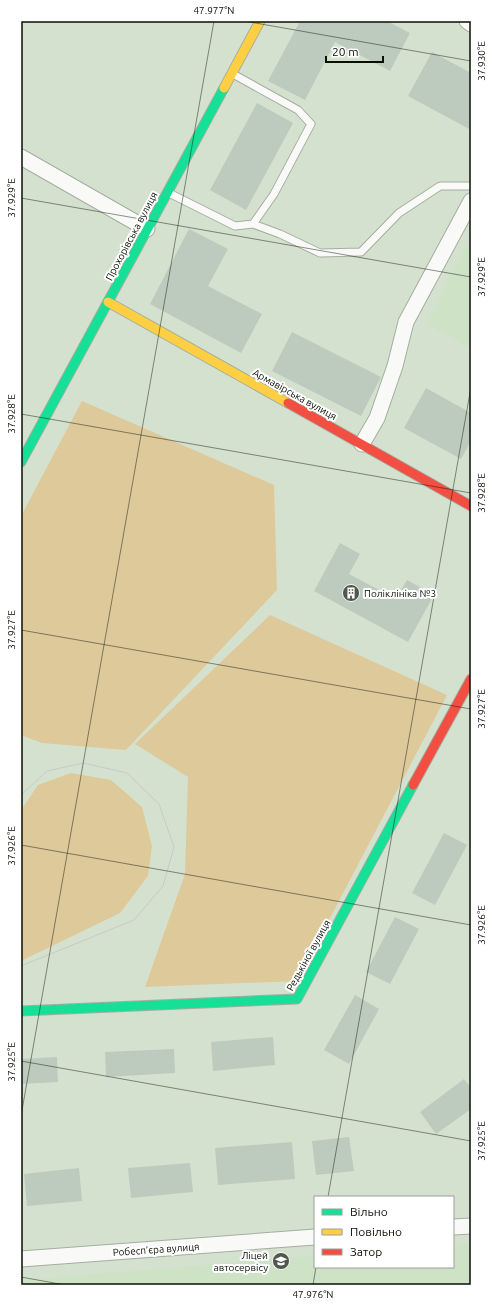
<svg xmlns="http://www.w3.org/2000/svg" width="492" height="1306" font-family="Ubuntu,sans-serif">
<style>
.built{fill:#cee2c5}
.green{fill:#dec99a}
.building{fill:#bdcabe}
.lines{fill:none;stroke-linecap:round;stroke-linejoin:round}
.lane-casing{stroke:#a5ada0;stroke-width:9}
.street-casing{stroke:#a5ada0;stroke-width:17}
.fast-casing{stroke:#a5ada0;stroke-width:11}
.slow-casing{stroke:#a5ada0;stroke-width:11}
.jam-casing{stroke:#a5ada0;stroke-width:11}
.lane{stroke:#f9faf8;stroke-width:7}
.street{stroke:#f9faf8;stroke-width:15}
.fast{stroke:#16e098;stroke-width:9}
.slow{stroke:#ffcf43;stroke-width:9}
.jam{stroke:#f24e42;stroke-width:9}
.tram{stroke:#c8cbc6;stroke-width:1}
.ticks{fill:none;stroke:#080f05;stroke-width:1;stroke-opacity:0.45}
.labels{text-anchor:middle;stroke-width:4;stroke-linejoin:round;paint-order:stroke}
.street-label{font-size:10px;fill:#080f05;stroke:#fff}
.poi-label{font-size:10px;fill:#080f05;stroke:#fff;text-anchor:start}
.neatline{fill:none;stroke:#080f05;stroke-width:1.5}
.ticks-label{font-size:10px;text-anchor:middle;fill:#080f05}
</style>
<rect width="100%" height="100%" fill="#d5e1cf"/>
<path class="built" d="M471 236V348L427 324Z
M471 1243V1285H21V1280L315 1256V1267H453V1245Z"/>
<path class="green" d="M82 401 274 485 277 590 126 750 42 743 21 735V516Z
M270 615 447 695 297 981 145 987 185 874 188 777 135 744Z
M71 773 111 780 142 807 152 846 148 876 120 913 21 961V810L38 785Z"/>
<path class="building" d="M300 21H387L410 33 390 71 335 42 305 100 268 81Z
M432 52 471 73V130L408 96Z
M257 103 293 123 246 210 210 190Z
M189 229 228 249 208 286 262 314 241 353 150 304Z
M292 332 381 377 361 416 272 371Z
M426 388 471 413V441L461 459 404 428Z
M340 543 360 554 349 574 396 599 407 580 434 595 408 642 314 591Z
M444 833 467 845 435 905 412 893Z
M395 917 419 929 390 984 366 972Z
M355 995 379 1009 349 1064 324 1050Z
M273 1037 275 1065 213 1071 211 1042Z
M174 1049 175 1073 106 1077 105 1052Z
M57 1057 58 1082 21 1084V1059Z
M464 1079 471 1088V1109L436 1134 420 1112Z
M349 1137 354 1171 316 1175 312 1141Z
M292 1142 295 1179 218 1185 215 1148Z
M190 1163 193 1192 131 1198 128 1168Z
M79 1168 82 1201 27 1206 24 1174Z"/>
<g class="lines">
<g class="lane-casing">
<path id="lane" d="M169 193 235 226 253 224 274 194 311 124 298 110 233 74
M253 224 280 234 320 253 361 252 399 213 440 186H471"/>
</g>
<g class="street-casing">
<path id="street" d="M467 21 471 24
M21 157 147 229
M362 444 377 418 395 366 406 322 471 201
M453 1227 471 1226
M21 1259 315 1237"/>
</g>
<g class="fast-casing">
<path id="fast" d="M21 462 224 88
M21 1011 297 999 413 785"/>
</g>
<g class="slow-casing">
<path id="slow" d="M224 88 260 21
M108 302 288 403"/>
</g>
<g class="jam-casing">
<path id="jam" d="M288 403 471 506
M413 785 471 679"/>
</g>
<use href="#lane" class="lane"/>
<use href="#street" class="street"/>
<use href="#fast" class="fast"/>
<use href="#slow" class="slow"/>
<use href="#jam" class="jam"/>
<path class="tram" d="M21 795 47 771 83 763 127 773 159 804 174 847 163 886 134 920 21 966"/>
</g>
<path class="ticks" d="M244 21 471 61M21 198 471 277M21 414 471 493M21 630 471 709M21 845 471 925M21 1061 471 1141M21 1116 214 21M328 1197 471 387M21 1277 65 1285M313 1285 316 1267"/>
<defs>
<g id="building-disc" transform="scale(0.9)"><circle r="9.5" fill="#50584c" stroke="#fff"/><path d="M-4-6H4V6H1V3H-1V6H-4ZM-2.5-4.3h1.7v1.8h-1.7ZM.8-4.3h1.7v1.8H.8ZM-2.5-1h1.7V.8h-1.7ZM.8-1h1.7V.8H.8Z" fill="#fff"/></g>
<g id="university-disc" transform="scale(0.9)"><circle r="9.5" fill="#50584c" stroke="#fff"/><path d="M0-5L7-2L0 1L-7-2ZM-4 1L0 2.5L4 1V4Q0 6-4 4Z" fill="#fff"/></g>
</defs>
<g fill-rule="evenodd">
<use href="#building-disc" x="351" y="593"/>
<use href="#university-disc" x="281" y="1261"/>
</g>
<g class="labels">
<g class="street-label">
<text transform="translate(131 236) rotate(-62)" y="4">Прохорівська вулиця</text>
<text transform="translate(295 394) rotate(29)" y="4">Армавірська вулиця</text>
<text transform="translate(308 955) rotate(-61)" y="4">Редькіної вулиця</text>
<text transform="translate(156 1249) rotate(-4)" y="4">Робесп’єра вулиця</text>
</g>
<g class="poi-label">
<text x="364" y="597">Поліклініка №3</text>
<text x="268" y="1259" text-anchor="end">Ліцей<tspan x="268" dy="12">автосервісу</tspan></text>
</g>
</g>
<rect width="492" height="1306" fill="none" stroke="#ffffff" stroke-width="44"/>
<rect x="314" y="1196" width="140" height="72" fill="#ffffff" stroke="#9c9f9b"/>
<rect x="322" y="1209" width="20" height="6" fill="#16e098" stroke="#9c9f9b"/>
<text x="350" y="1216" font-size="12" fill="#080f05">Вільно</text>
<rect x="322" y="1229" width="20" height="6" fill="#ffcf43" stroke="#9c9f9b"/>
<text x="350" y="1236" font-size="12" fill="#080f05">Повільно</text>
<rect x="322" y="1249" width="20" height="6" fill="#f24e42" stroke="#9c9f9b"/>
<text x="350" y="1256" font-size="12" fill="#080f05">Затор</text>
<path d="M326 56v6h57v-6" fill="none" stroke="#080f05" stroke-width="2"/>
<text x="332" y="56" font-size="12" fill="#080f05" stroke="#ffffff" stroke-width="3" paint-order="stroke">20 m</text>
<rect x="22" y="22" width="448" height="1262" class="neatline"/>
<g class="ticks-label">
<text x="214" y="14">47.977°N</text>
<text transform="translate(481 61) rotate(-90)" y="4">37.930°E</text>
<text transform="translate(11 198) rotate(-90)" y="4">37.929°E</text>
<text transform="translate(481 277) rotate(-90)" y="4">37.929°E</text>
<text transform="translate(11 414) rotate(-90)" y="4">37.928°E</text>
<text transform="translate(481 493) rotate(-90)" y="4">37.928°E</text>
<text transform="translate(11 630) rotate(-90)" y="4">37.927°E</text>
<text transform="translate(481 709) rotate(-90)" y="4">37.927°E</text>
<text transform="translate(11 846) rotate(-90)" y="4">37.926°E</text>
<text transform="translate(481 925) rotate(-90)" y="4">37.926°E</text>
<text transform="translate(11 1062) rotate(-90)" y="4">37.925°E</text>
<text transform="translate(481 1141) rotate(-90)" y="4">37.925°E</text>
<text x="313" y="1298">47.976°N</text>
</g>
</svg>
